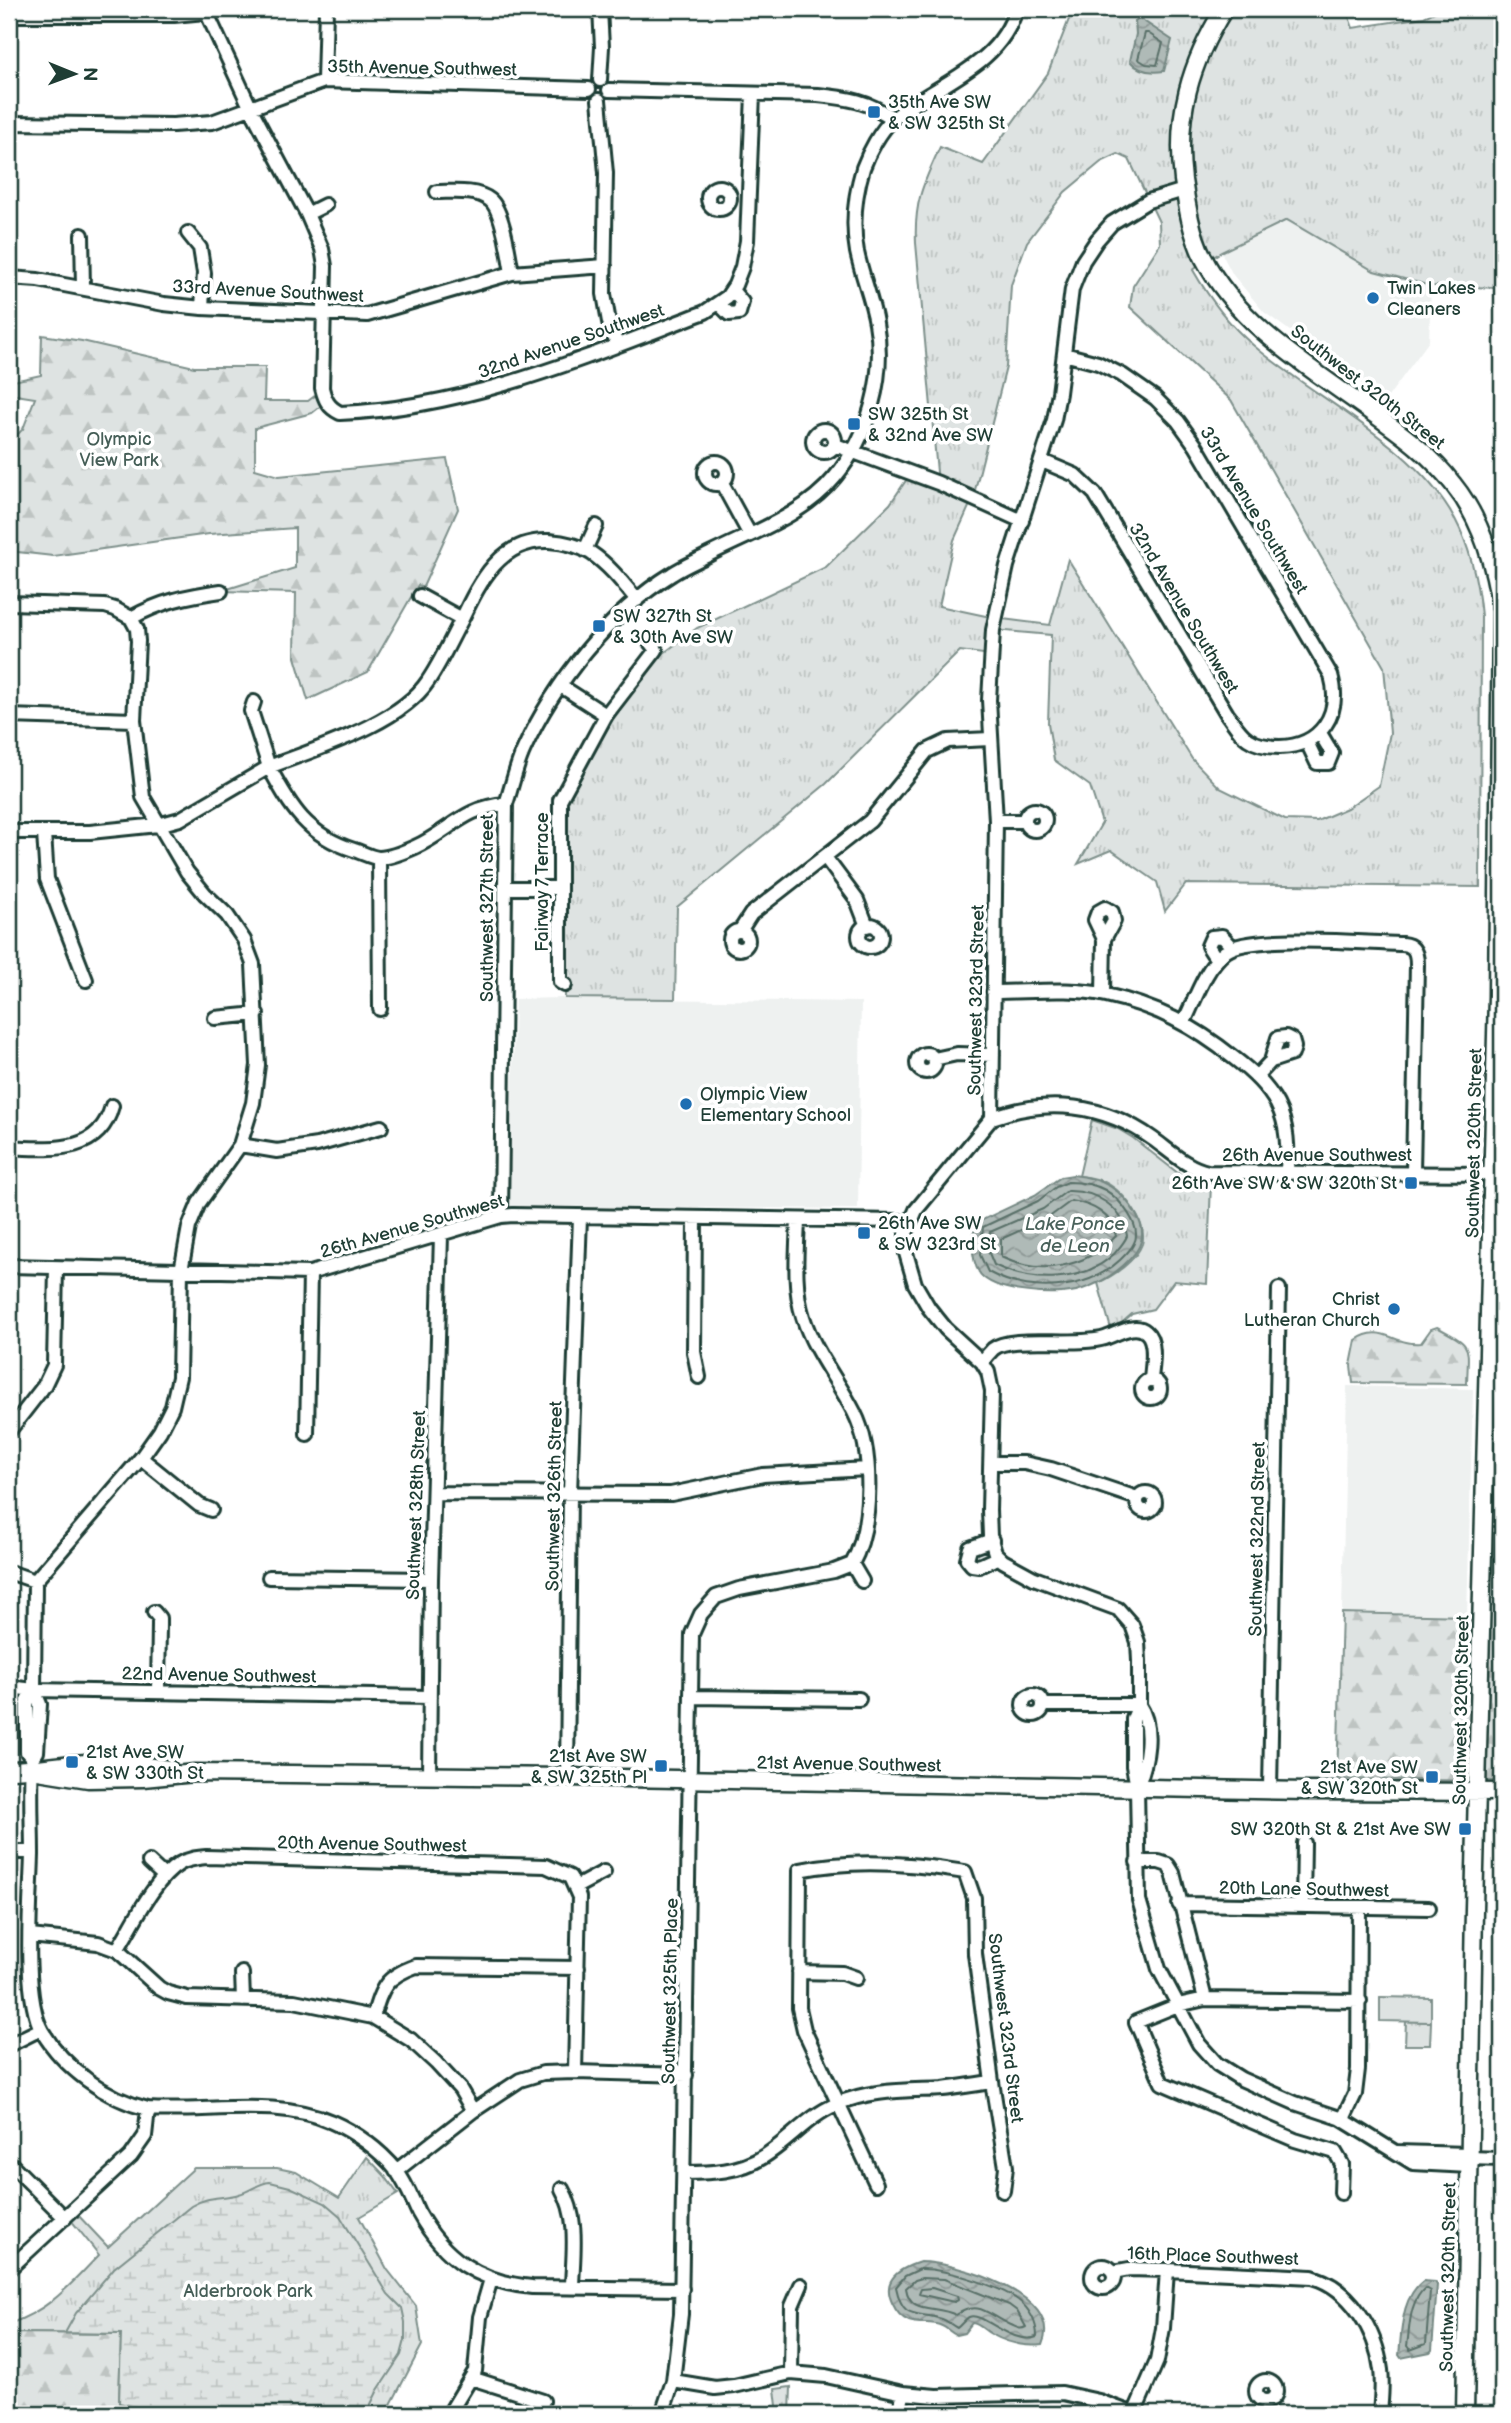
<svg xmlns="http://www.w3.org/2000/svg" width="1511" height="2423" font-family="'Balsamiq Sans',sans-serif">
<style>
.built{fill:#eef1f0}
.grass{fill:url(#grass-tufts);stroke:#7e908b;stroke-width:2;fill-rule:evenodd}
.forest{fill:url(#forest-firs);stroke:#7e908b;stroke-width:2}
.wetland{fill:url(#wetland-marsh);stroke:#7e908b;stroke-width:2}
.garden{fill:#dee3e2;stroke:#7e908b;stroke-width:2}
.water{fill:url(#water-waves);stroke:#758883;stroke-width:2}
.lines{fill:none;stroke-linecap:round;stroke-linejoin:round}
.shore{stroke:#596f68;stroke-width:2}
.minor-casing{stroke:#1f3d34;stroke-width:18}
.major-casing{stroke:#1f3d34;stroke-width:21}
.minor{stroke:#fff;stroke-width:12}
.major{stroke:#fff;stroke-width:16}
.poi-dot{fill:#1f6fb2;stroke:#fff;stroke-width:2.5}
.labels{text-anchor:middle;stroke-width:7;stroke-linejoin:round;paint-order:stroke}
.street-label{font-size:18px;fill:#1f3d34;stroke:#fff}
.poi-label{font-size:18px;fill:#1f3d34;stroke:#fff;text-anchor:start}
.park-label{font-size:18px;fill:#455e57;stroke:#fff}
.water-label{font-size:19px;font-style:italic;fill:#4a625b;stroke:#fff}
</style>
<defs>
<pattern id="grass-tufts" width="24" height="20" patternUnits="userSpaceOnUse" patternTransform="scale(1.75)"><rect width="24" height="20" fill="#dee3e2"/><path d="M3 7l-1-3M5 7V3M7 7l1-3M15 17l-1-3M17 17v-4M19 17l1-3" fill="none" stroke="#bec4c2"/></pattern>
<pattern id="forest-firs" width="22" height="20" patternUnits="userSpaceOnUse" patternTransform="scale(1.75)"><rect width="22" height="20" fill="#dee3e2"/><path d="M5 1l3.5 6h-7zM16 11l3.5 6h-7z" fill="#bec4c2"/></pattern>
<pattern id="wetland-marsh" width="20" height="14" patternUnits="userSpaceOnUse" patternTransform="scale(1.75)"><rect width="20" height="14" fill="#dee3e2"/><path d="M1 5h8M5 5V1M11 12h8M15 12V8" fill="none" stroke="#bec4c2"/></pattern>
<pattern id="water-waves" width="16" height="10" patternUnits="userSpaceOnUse" patternTransform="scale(1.75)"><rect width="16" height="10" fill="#afbab7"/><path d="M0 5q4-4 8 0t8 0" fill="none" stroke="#8e9896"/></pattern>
</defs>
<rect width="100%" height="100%" fill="#fff"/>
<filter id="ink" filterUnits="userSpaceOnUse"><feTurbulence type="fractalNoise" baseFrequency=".0143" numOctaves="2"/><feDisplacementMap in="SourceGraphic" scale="14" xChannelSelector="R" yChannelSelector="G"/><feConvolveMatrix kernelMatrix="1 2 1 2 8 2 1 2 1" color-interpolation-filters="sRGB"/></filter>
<g filter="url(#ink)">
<path class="built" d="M1287 220 1374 271 1431 286 1429 341 1385 401 1264 312 1233 275 1221 252Z
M565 998 861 1002 858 1209 509 1206 515 999Z
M1347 1386 1473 1389 1467 1616 1342 1613Z"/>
<path class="grass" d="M1073 9H1346L1353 28 1424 17 1441 9H1502V288L1431 286 1374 271 1287 220 1221 252 1193 270C1209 298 1228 324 1253 345 1315 399 1415 444 1455 519 1471 549 1478 583 1481 616L1480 887 1186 884 1165 911 1157 882 1111 850 1078 864 1102 823 1090 786 1054 760 1048 723 1051 635 994 630 991 655 960 651 826 784 677 907 675 999 565 998V800L618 711 664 653 697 628 826 567 890 504 911 473 938 483 916 243C914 202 923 184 940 147L983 164 1048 73ZM1118 154 1129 159 1159 222 1160 244 1133 286 1130 307 1231 400 1384 667 1390 733 1379 786 1347 808 1317 821 1285 820 1220 788 1192 759 1068 559 1050 625 995 618 939 606 954 540 973 498 1006 367 1011 285 1027 242 1065 192 1101 162Z
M1092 1120 1118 1129 1133 1138 1183 1177 1211 1183 1207 1284 1174 1281 1153 1309 1132 1314 1117 1327 1111 1329 1098 1283C1113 1276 1136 1261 1142 1244 1148 1224 1126 1195 1110 1185 1101 1179 1089 1177 1079 1176Z
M1406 2021 1431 2022 1430 2045H1405Z
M367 2157 385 2176 398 2194 359 2217 387 2269 416 2306 422 2345 386 2414H119L121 2334 9 2333V2324C51 2309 69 2286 99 2255L71 2220 77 2214 108 2247 194 2168H277L296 2172 339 2198Z
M791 2387 790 2414H778L775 2389Z"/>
<path class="forest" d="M42 335 82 341 194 367H265L264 401H308L316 395 321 406 312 413 255 428V469L279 476 447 459 458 509 423 587 418 585 368 672 308 700 295 657 296 593 221 591 295 568V528L209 534 53 556 9 551V443L23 429 35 398 9 394V382L41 375Z
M1437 1327C1474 1347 1468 1344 1467 1384L1353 1383 1351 1365 1356 1340C1382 1322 1394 1346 1421 1343L1431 1329Z
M1502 1602V1781L1337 1779 1342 1613 1467 1616Z
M9 2333 121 2334 119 2403 136 2407 147 2414H9Z"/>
<path class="wetland" d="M270 2182 290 2187 325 2203 340 2216 388 2294 402 2308 405 2322V2340L401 2355 378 2390 366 2414H147L136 2407 119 2403 121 2334 65 2333 76 2313 114 2268 191 2206C207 2196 222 2199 239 2194 251 2191 258 2183 270 2182Z"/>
<path class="garden" d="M1380 1997 1431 1998V2022L1380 2021Z"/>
<path class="water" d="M1139 18 1172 40 1164 71C1152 73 1139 72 1130 61L1136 34 1135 21Z
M1073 1175C1102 1178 1122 1189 1137 1216 1146 1232 1143 1246 1130 1259 1115 1275 1098 1285 1076 1291 1053 1296 1001 1293 983 1277 976 1271 974 1261 973 1253 973 1242 972 1230 978 1222L1035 1195 1061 1177Z
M920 2262C955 2262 1065 2295 1042 2345 1024 2347 1007 2343 991 2334 984 2330 980 2324 972 2323L964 2333 956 2335C951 2333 947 2328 942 2326 932 2321 919 2325 909 2321 896 2316 883 2292 892 2279 898 2270 910 2265 920 2262Z
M1423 2281 1435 2282 1437 2285 1432 2350 1430 2352 1401 2358 1399 2355C1402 2329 1401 2298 1423 2281Z"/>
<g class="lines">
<path class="shore" d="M1145 33H1148L1163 43 1157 65 1146 64 1138 59Z
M1068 1182C1080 1182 1094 1184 1105 1190 1119 1198 1143 1226 1134 1243 1131 1250 1125 1255 1120 1260 1086 1292 1028 1294 988 1272L980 1255 983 1227 1038 1201 1056 1187Z
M1067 1191C1095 1190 1123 1207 1127 1236 1124 1243 1119 1248 1114 1254 1082 1284 1031 1283 994 1265L989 1253 990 1232 1043 1209Z
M1071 1201C1092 1204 1112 1214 1116 1236 1086 1268 1040 1276 1001 1257V1239L1048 1218Z
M920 2269C944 2268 999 2286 1018 2300 1030 2309 1037 2323 1037 2337 1011 2346 983 2311 969 2317 965 2319 961 2325 957 2328 951 2325 948 2321 942 2319 915 2311 903 2321 896 2287L905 2276Z
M922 2278 944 2279 1009 2305 1017 2311 1026 2327C1020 2330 1018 2328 1011 2325 988 2315 980 2299 956 2315 935 2304 910 2315 906 2288L915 2280Z
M932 2288 957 2296 958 2300 954 2302 919 2294 921 2289Z
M1425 2288 1430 2291 1426 2344 1410 2350 1407 2346C1410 2326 1409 2302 1425 2288Z"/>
<g class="minor-casing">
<path id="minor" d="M205 9 251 109 307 214 322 249 325 266 322 388C325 400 328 407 340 413 469 408 586 357 705 312L727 297 735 285 742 267 747 241 753 94
M9 15H174L205 12
M600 80 602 47 600 9
M324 81 326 9
M609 90 818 95C847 98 869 101 893 119
M599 100 606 173 604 294 609 322 617 345
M9 123 173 125 212 122 324 81 589 89
M708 198a11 11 0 1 1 22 0a11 11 0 1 1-22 0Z
M1184 190 1148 201 1112 223 1097 240 1083 261 1072 289 1059 393 1054 420 1007 566 993 630 989 700 996 821 992 1118 916 1210 906 1233V1253L915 1284 929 1308 946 1329 982 1362 988 1372 992 1391 989 1510 990 1536 995 1553 1003 1561 1034 1578 1118 1609 1132 1625 1138 1642 1139 1661V1705L1133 1719V1766L1137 1787 1139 1900 1159 1969 1199 2044 1217 2064 1241 2079 1295 2103 1340 2118 1413 2163 1469 2166
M437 192C453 192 476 189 490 200 503 210 509 256 512 273
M307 214 325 205
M188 233 200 248 204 273 202 308
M82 235 83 287
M9 278 38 280 164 304 202 308 367 315 512 273 605 266
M719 304 729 314 739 313 742 302 732 290
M813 441a11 11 0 1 1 22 0a11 11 0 1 1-22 0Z
M835 445 938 483 1022 521
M1042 461 1075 475 1095 494 1227 714C1234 723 1239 733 1248 739 1258 746 1269 747 1280 747 1321 746 1342 714 1331 675L1196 446 1178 421 1155 398 1122 375 1098 363 1064 354
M705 473a11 11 0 1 1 22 0a11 11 0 1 1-22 0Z
M721 482 750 535
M585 550 596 526
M420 596 462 619C480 581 501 539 549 541 564 542 578 545 591 553 609 565 623 583 637 600
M9 603 105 606 115 609 131 618C162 601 186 596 221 591
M561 686 606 715
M254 702 251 711 269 767C315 749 400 724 428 681 441 662 451 639 462 619
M9 716 134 720
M1307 742 1317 763H1328L1332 753 1320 733
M1025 820a10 10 0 1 1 20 0a10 10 0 1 1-20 0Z
M996 821H1025
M9 832H90L158 825 180 819 269 767C291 808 307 835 354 850 361 852 372 858 379 858 389 858 406 851 415 847 450 831 464 807 506 804
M44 833 47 879 86 980
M825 857 857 900 867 926
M379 858 380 1009
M505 888H560
M859 936a11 11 0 1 1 22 0a11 11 0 1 1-22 0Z
M740 931 751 914 870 821 927 751 948 741 990 739
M730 940a9 9 0 1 1 18 0a9 9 0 1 1-18 0Z
M1217 960 1208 946 1212 937 1222 936 1232 947
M565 985 560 982V800L606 715 656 650 649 641
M993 992C1030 992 1070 987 1106 995 1156 1006 1194 1026 1234 1058 1251 1071 1267 1085 1277 1104 1288 1125 1288 1149 1287 1172
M1103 994 1104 939 1114 921 1112 912 1105 908 1098 912 1095 920 1104 939
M215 1018 257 1014
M1184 1022C1195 1000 1205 968 1225 952 1247 933 1368 943 1402 944 1414 945 1417 952 1417 964L1413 1173
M917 1063a9 9 0 1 1 18 0a9 9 0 1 1-18 0Z
M934 1059 957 1054 993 1055
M1257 1076 1271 1061 1292 1054 1294 1047 1292 1040 1286 1037 1278 1038 1271 1061
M992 1118C1047 1097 1104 1104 1153 1139 1170 1151 1187 1168 1208 1172L1493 1174
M240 1145 277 1151 317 1145 381 1127
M9 1147C51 1149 99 1155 112 1106
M501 1216 506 804C512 786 516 766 524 749 554 683 610 612 672 574 684 566 697 561 710 554 753 532 803 516 835 477 869 436 886 376 876 323 872 299 862 276 857 252 852 225 855 195 863 168 869 152 880 131 893 119 935 84 1000 67 1016 9
M695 1218 694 1352 699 1377
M798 1220C797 1251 793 1287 803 1317 814 1352 838 1380 854 1412 874 1451 873 1526 852 1564
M9 1266 310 1273 501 1216 513 1215 898 1221 909 1224
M982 1362C985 1358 989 1353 993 1349 1011 1334 1077 1347 1105 1338 1117 1334 1135 1322 1146 1332 1157 1341 1152 1367 1151 1379
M1142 1389a9 9 0 1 1 18 0a9 9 0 1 1-18 0Z
M9 1431 44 1386 54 1365 56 1268
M307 1434 310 1273
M141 1458 199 1505 211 1510
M991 1463H1024L1051 1469 1137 1498
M1137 1502a9 9 0 1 1 18 0a9 9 0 1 1-18 0Z
M435 1493 671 1494 763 1475 867 1469
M992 1540 970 1548 967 1559 972 1565 979 1566 999 1557
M9 1572 35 1581
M269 1577 431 1579
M154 1612 159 1618V1625L158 1691
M9 1687 34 1690 430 1697
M34 1690 27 1700V1752L32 1758 37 1752 40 1704 34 1690 35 1581 141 1458 160 1431 172 1407 179 1377 181 1271 189 1227 199 1203 240 1145 253 1103 258 1065 253 964 244 940 227 915 205 894 187 872 143 797 134 720 138 641 137 629 131 618
M1023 1705a10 10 0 1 1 20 0a10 10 0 1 1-20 0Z
M692 1697 859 1699
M1043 1705H1139
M32 1763C30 1794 32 1824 32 1855 31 1897 22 1996 42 2031 64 2068 106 2099 148 2109 208 2113 276 2097 332 2122 355 2132 380 2150 396 2170 406 2183 411 2197 418 2212 444 2259 479 2282 532 2287L682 2289
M429 1776 431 1579 441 1236
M567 1777 570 1493 580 1217
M1137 1787C1147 1763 1154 1727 1139 1705
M1270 1790 1279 1289
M9 1852H32
M149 1862 164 1876
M1137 1862H1159L1168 1865 1173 1873 1205 1999
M576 1887 604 1872
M1179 1904 1429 1908
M1303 1906 1304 1843
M30 1936 98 1943 117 1950 159 1988 168 1993 187 1998 294 2001 373 2017 411 2040 436 2063 460 2089 473 2111
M117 1950C133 1925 153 1880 179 1864 187 1859 196 1858 206 1857L546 1866 570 1877 579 1897 575 2072
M799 1972 842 1973 856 1978
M242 1973 243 2000
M373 2017C382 1987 385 1977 416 1966L578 1968
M9 2045 41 2029
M1343 2119 1355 2094 1358 2069 1359 1907
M1397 2152 1469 2154
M1469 2158 1502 2159
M9 2162 65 2218
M396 2171 473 2111 520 2080 543 2073 575 2072 686 2075
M684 2173C711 2173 739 2172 763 2157 789 2141 808 2116 837 2104 871 2089 907 2091 943 2089 960 2087 976 2084 992 2082
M876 2184 804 2030 799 2008 800 1870C852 1859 912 1863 965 1872L974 1898 975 1954 992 2082 1006 2167 1003 2191
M562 2189C579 2218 573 2254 572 2286
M1341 2193 1342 2164 1335 2152 1295 2140 1162 2083 1136 2022 1178 2005 1205 1999 1360 2001
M1092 2277a11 11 0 1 1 22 0a11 11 0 1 1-22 0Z
M9 2269 131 2156 145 2136 148 2109
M1113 2272 1129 2269 1167 2270 1312 2277C1351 2288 1376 2331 1381 2370 1383 2384 1381 2400 1380 2414
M791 2373 792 2306 801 2285
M471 2378 543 2401
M673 2381 715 2388 734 2386 791 2373 826 2376 903 2393 936 2396 1062 2393 1099 2401 1134 2414
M1256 2391a10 10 0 1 1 20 0a10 10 0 1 1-20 0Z
M449 2414 475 2371 480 2317 491 2279
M662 2414 673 2381 681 2314 692 1634 701 1614 716 1597 739 1589 834 1571 852 1564 862 1581
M900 2414 903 2393
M1134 2414 1157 2361 1163 2328 1167 2270"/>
</g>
<g class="major-casing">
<path id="major" d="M1224 9C1190 64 1175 115 1183 180 1187 206 1191 233 1203 257 1238 326 1314 370 1374 414 1403 435 1431 455 1453 484 1482 520 1495 566 1501 611L1497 995 1474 1909 1465 2414
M9 1770C35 1770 60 1764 86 1763 113 1763 142 1765 169 1769
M32 1770 88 1779 143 1778 195 1773 567 1777 1308 1791 1502 1792"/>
</g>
<use href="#minor" class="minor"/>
<use href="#major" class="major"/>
</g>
</g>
<g class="poi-dot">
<rect x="867" y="105" width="14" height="14" rx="3.5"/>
<circle cx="1373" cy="298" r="7"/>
<rect x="847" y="417" width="14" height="14" rx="3.5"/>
<rect x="592" y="619" width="14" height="14" rx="3.5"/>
<circle cx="686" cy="1104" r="7"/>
<rect x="1404" y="1176" width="14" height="14" rx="3.5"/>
<rect x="857" y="1226" width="14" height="14" rx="3.5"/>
<circle cx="1394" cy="1309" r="7"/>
<rect x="65" y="1755" width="14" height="14" rx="3.5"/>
<rect x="654" y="1759" width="14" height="14" rx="3.5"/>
<rect x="1425" y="1770" width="14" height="14" rx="3.5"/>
<rect x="1458" y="1822" width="14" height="14" rx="3.5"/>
</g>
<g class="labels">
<g class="street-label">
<text transform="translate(422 68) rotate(1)" y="6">35th Avenue Southwest</text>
<text transform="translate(268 291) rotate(3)" y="6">33rd Avenue Southwest</text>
<text transform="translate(571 341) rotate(-19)" y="6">32nd Avenue Southwest</text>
<text transform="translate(1368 387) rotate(38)" y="6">Southwest 320th Street</text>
<text transform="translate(1254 510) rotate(59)" y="6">33rd Avenue Southwest</text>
<text transform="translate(1184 608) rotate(59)" y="6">32nd Avenue Southwest</text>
<text transform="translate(542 882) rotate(-90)" y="6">Fairway 7 Terrace</text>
<text transform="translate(487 908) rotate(-90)" y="6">Southwest 327th Street</text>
<text transform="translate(976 1000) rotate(-89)" y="6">Southwest 323rd Street</text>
<text transform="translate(1474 1143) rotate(-89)" y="6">Southwest 320th Street</text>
<text x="1317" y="1161">26th Avenue Southwest</text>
<text transform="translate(412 1226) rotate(-16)" y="6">26th Avenue Southwest</text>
<text transform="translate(554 1496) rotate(-89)" y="6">Southwest 326th Street</text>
<text transform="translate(416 1505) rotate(-88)" y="6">Southwest 328th Street</text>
<text transform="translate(1257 1539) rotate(-89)" y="6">Southwest 322nd Street</text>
<text transform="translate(219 1675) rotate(1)" y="6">22nd Avenue Southwest</text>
<text transform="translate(1461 1710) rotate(-89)" y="6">Southwest 320th Street</text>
<text transform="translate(849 1764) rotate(1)" y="6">21st Avenue Southwest</text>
<text transform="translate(372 1844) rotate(1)" y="6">20th Avenue Southwest</text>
<text transform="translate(1304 1889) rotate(1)" y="6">20th Lane Southwest</text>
<text transform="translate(670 1991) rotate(-89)" y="6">Southwest 325th Place</text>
<text transform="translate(1006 2028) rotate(83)" y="6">Southwest 323rd Street</text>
<text transform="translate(1213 2256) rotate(2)" y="6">16th Place Southwest</text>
<text transform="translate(1448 2277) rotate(-89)" y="6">Southwest 320th Street</text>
</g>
<g class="poi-label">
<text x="888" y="108">35th Ave SW<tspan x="888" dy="21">&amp; SW 325th St</tspan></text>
<text x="1387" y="294">Twin Lakes<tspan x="1387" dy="21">Cleaners</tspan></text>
<text x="868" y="420">SW 325th St<tspan x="868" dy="21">&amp; 32nd Ave SW</tspan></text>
<text x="613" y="622">SW 327th St<tspan x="613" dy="21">&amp; 30th Ave SW</tspan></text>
<text x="700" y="1100">Olympic View<tspan x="700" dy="21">Elementary School</tspan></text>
<text x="1397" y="1189" text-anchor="end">26th Ave SW &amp; SW 320th St</text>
<text x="878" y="1229">26th Ave SW<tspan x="878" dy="21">&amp; SW 323rd St</tspan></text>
<text x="1380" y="1305" text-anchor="end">Christ<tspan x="1380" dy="21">Lutheran Church</tspan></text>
<text x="86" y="1758">21st Ave SW<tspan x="86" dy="21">&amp; SW 330th St</tspan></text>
<text x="647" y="1762" text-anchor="end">21st Ave SW<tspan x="647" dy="21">&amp; SW 325th Pl</tspan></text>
<text x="1418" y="1773" text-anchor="end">21st Ave SW<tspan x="1418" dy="21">&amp; SW 320th St</tspan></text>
<text x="1451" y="1835" text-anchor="end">SW 320th St &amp; 21st Ave SW</text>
</g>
<g class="park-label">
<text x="119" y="445">Olympic<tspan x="119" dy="21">View Park</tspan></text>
<text x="248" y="2297">Alderbrook Park</text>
</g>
<g class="water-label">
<text x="1075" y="1230">Lake Ponce<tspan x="1075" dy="22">de Leon</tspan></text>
</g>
</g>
<rect width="1511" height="2423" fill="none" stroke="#fff" stroke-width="35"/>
<rect x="18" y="18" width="1476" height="2388" fill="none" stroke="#1f3d34" stroke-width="2.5" filter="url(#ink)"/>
<g transform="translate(74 74) rotate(91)" stroke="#ffffff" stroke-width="5" paint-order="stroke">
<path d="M0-5L12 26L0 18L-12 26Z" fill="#1f3d34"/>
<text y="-10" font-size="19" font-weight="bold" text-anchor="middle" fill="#1f3d34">N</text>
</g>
</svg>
